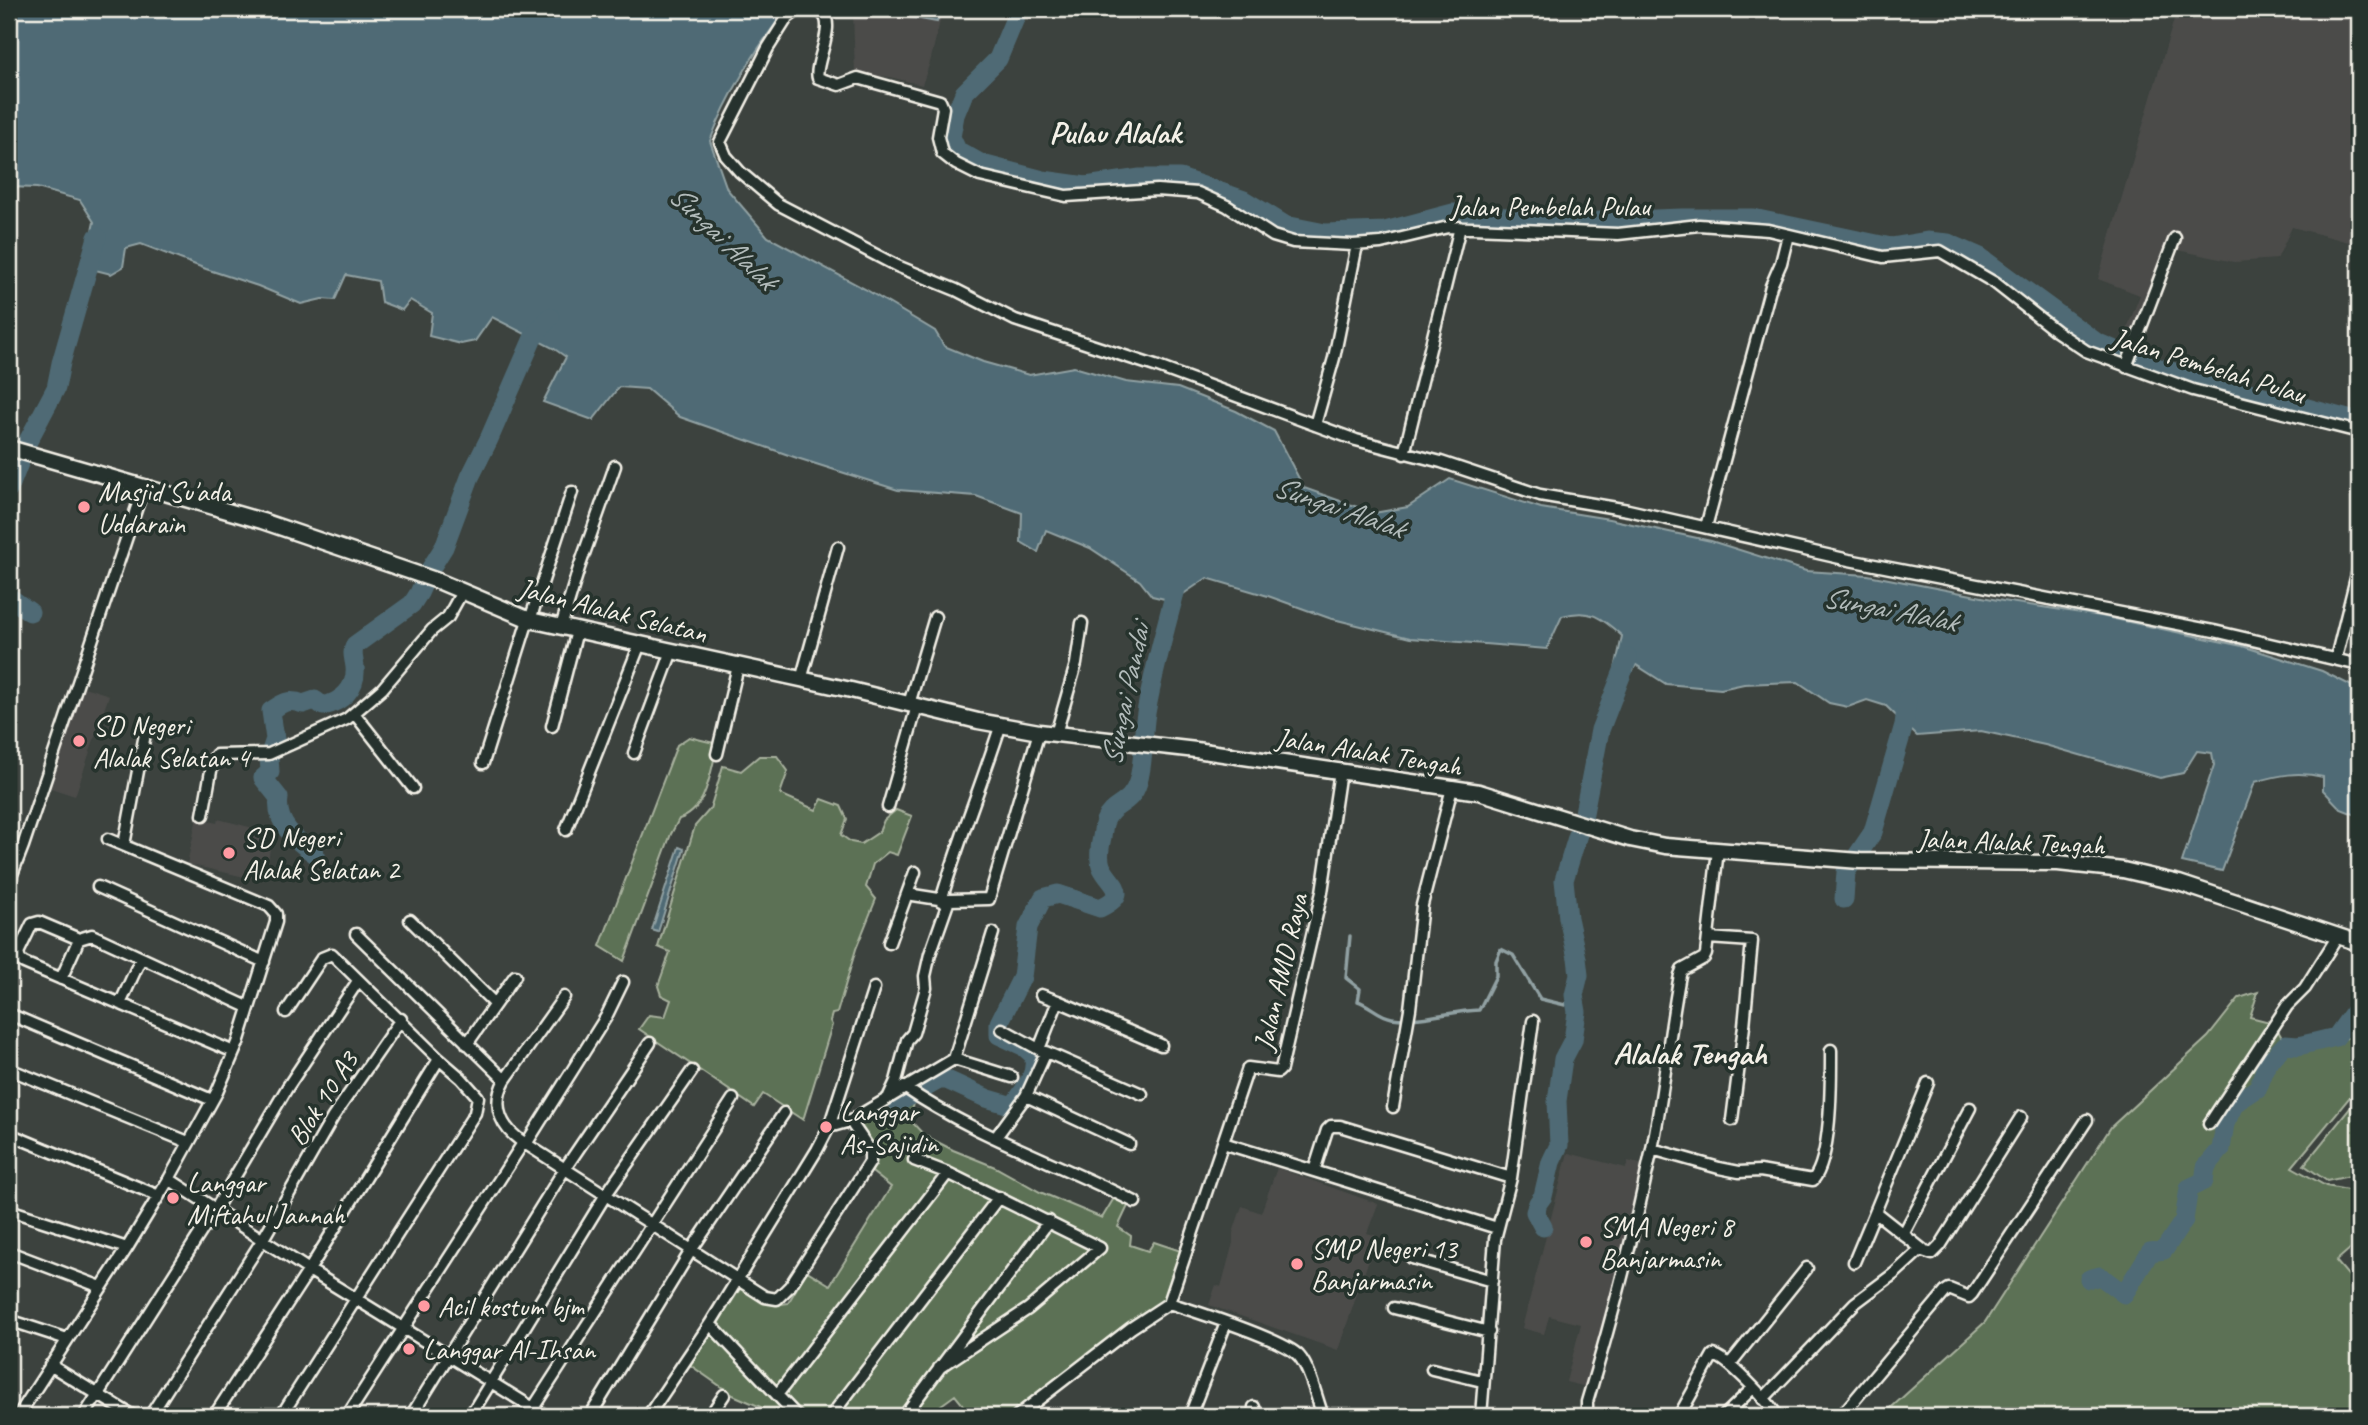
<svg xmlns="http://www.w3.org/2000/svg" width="2368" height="1425" font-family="Caveat,sans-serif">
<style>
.built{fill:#4c4c4a}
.green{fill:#5c7154;stroke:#a8b19e;stroke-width:2}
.water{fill:#4f6b75;stroke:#91a1a3;stroke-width:2}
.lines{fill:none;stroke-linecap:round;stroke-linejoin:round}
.stream{stroke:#91a1a3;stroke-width:3.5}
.river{stroke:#4f6b75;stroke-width:19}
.street-casing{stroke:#f4f1e8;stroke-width:15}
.secondary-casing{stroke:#f4f1e8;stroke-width:19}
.street{stroke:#26332d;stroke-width:10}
.secondary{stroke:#26332d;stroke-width:14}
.poi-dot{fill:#ff9aa2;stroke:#26332d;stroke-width:2.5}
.labels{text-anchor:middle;stroke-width:7;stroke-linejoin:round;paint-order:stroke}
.street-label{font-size:28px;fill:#f4f1e8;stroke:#26332d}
.poi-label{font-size:28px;fill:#f4f1e8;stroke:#26332d;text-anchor:start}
.water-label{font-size:30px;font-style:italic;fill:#b2bbba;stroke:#26332d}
.quarter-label{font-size:32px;font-weight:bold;fill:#f4f1e8;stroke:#26332d}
</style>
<rect width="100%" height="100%" fill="#3c423e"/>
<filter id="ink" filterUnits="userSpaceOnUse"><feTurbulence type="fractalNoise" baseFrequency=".0143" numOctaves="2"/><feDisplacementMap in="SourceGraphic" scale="14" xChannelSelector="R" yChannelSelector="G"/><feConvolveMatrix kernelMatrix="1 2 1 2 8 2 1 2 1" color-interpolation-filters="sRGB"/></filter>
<g filter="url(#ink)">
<path class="built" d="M853 9H943L930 62 922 85 890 77 855 74Z
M2177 9H2359V240L2349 242 2292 227 2277 259 2234 262 2178 250 2138 353 2120 347 2140 295 2098 279Z
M84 687 109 695 75 796 48 787Z
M197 818 217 823 218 819 265 831 263 838 271 842 267 868 256 866 254 879 187 864Z
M1568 1153 1626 1168 1628 1161 1648 1166 1591 1388 1566 1382 1581 1324 1549 1316 1544 1334 1522 1328Z
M1277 1168 1378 1204 1367 1233 1377 1236 1338 1350 1209 1305 1216 1285 1221 1287 1233 1243V1233L1242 1206 1261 1213Z"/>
<path class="green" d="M689 737 718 744C710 771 708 810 679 819L671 834 624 961 600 946 677 745Z
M759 756H777L788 771 780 794 816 810 822 799 841 806 847 819 841 835 851 842 861 844 879 832 884 820 896 810 912 816 897 855 888 852 873 864 866 887 876 899 856 949 837 1013 832 1014 830 1021 832 1025 803 1120 763 1094 754 1107 639 1029 649 1015 665 1017 671 1000 661 995 658 986 670 952 658 947 695 826 710 809 723 766 741 771Z
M2258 992 2250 1017 2274 1023 2290 1053 2351 1037 2359 1040V1086L2292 1167 2326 1186 2359 1192V1241L2336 1261 2359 1288V1416H1882L1985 1322 2111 1127 2208 1037 2239 998Z
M2359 1097V1174L2327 1181 2304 1165Z
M906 1101 914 1103 910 1120 924 1135 953 1150 995 1167 1040 1192 1102 1218 1114 1198 1128 1206 1118 1227 1131 1236 1130 1245 1148 1251 1154 1242 1184 1252 1167 1298 1009 1416H972L955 1395 926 1416H769L761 1407 733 1395 690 1365 742 1286 774 1305 788 1303 807 1271 830 1285 891 1187 872 1172C877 1149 873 1144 860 1125Z"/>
<path class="water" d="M9 9H788C758 43 726 99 710 141L727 189 768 237 865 289 935 331 944 346 983 362 1029 375 1074 367 1126 382 1178 388 1236 411 1274 431 1304 488 1374 513 1408 507 1450 479 1541 508 1609 519 1711 541 1806 571 1868 575 2003 601 2101 616 2242 646 2322 671 2350 685 2359 698V816L2341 809 2323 790V777C2298 771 2279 775 2255 782L2222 871 2182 862 2214 765 2212 753 2197 751 2183 773 2160 778 2045 745 1981 731 1917 736 1886 706 1867 700 1848 707 1829 703 1798 682 1744 684 1721 689 1666 684 1636 665 1624 685 1613 679 1622 636C1601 617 1590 608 1562 616L1547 649 1410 638 1329 618 1268 596 1207 578 1173 601 1152 596 1140 581 1090 548 1046 530 1038 552 1021 542 1022 513 976 496 898 490 797 458 680 417 647 389 619 387 593 420 543 402 566 357 553 348 492 317 475 341 461 344 429 336 432 313 410 300 402 310 381 302 378 281 346 275 335 300 322 299 301 304 258 286 206 269 141 244 126 248 123 267 111 274 95 270 87 254 94 222 80 200 37 188 9 187Z
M909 9H941L937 22 909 17Z
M679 847 684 849 658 932 652 930Z"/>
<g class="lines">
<path class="stream" d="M1350 936 1346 978 1360 989 1358 1001C1370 1005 1379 1016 1392 1018 1422 1022 1449 1011 1479 1010L1496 976V961L1501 949 1513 955 1540 999 1565 1005 1574 995"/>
<path class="river" d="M1016 16 998 59 964 93 955 115 951 137 957 150 982 164 1043 180 1086 186 1140 178H1180L1244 200 1285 225 1325 233 1385 231 1453 213 1576 222 1682 218H1753L1891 247 1927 241 1948 243 1980 257 2096 342 2156 367 2359 422
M9 489 27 443 56 388 61 363 97 237
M9 597 30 612
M315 854C295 840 275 823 279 798L263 778 270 772 269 757 275 739 271 711C282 703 289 698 303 704L315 700 323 706C342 702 357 688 355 667 354 658 351 653 355 645L412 604 419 593 429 571 444 547 470 477 489 439 533 338 550 317
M1844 899 1846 872 1873 832 1904 725 1907 699
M898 1103 939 1080H947L986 1098 1013 1106C1023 1091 1039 1074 1033 1055L1023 1046 999 1035V1023L1022 977 1028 927 1043 898 1058 894 1100 908C1131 893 1112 887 1102 868 1098 860 1100 846 1102 837 1103 832 1103 826 1105 821 1112 803 1131 806 1138 782 1145 759 1142 736 1146 713 1154 668 1167 622 1179 578
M1543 1227 1535 1212 1538 1203 1543 1196 1551 1162 1559 1145 1557 1101 1563 1059 1573 1040 1577 1012 1574 995 1579 975 1577 958 1568 918 1564 880 1583 818 1600 730 1628 658
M2089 1279 2100 1276 2124 1294 2150 1252 2164 1250 2184 1220 2189 1188 2204 1181 2206 1167 2221 1149 2225 1124 2235 1103 2258 1088 2267 1064 2285 1045 2298 1046 2336 1037 2359 1005"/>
<g class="street-casing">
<path id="street" d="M2126 367 2175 238
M1315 425 1334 358 1357 245
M2359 432 2193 390 2086 351 2056 331 1995 283 1940 251 1883 257 1768 230 1699 225 1618 234 1448 227 1381 243 1353 245 1293 242 1273 236 1227 206 1198 193 1157 190 1066 196 980 176 956 164 942 153 938 137 943 108 940 101 858 78 839 85 818 78C813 65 839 21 820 12 815 10 803 10 798 10L787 18 768 48 720 142 726 156 740 172 778 204 897 266 956 290 1015 320 1158 367 1356 440 1441 462 1540 495 1628 510 1849 560 2214 631 2359 665
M1404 454 1460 227
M1706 527 1771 286 1781 263 1788 235
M530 620 572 492
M561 627 579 568 615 466
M2336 658 2359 566
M801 680 838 547
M909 704 935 617
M354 713 413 788
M552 726 577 631
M1056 734 1076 664 1082 623
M634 753 672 651
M717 754 738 666
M483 763 528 620
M888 807 917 706
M203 815 213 760 216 755 269 754 347 719 382 689 432 630 448 617 462 592
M566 830 640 644
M124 845 145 734
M9 882 23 846 144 486
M98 887 264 962
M907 894 915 872
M941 901C958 841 982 784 1001 724
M410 920 495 1004
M356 934 505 1080
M1708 938 1752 941 1744 1026 1732 1120
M889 943 907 894 945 900
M61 979 79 939
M564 997 505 1080C490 1107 502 1130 526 1144L606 1017 623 982
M1058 1001 1161 1045
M120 1004 141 958
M9 1014 212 1100
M1002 1029 1044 1052
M467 1044 515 976
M1039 1049 1058 1001 1041 995
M234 1052 24 963 20 960 18 953 32 924 39 922 79 939 92 935 248 1007
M954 1059 993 933
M9 1069 188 1142
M904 1087C975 1136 1059 1163 1135 1202
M889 1096 896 1081 907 1040 913 1033 926 988 925 976 930 954 949 900 989 899 1039 732
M1026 1096 1129 1144
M1393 1107 1410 1009 1422 905 1452 788
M2209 1124 2287 1006 2305 988 2338 936
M829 1127 874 988
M9 1134 159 1196
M996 1137 1026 1096 1046 1052 1142 1094
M1223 1143 1314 1171 1327 1130 1331 1126H1340L1511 1178
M526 1144 765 1297 777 1299 790 1286 870 1162V1150L850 1121
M1652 1149 1719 1168 1739 1172 1760 1171 1813 1180C1832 1157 1831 1081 1831 1050
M914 1160 948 1173 1100 1248 1028 1309 939 1368
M1314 1171 1497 1228
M169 1179 309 1270 546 1416
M9 1210 127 1248
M1904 1233 1970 1108
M1923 1250 1875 1212 1928 1083
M9 1252 101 1287
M1412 1258 1492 1281
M1854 1262 1875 1212
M1169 1303 1248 1068 1278 1072 1281 1069 1322 892 1340 771
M1394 1308 1489 1332
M9 1320 67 1339
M710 1324 797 1416
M1730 1364 1807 1268
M50 1365 133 1416
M1432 1369 1482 1381
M777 1395 948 1173
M1763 1399 1855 1303 1895 1273 1920 1250 1932 1254 1940 1246 2021 1117
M1254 1407 1257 1416
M18 1416 127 1248 169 1179 217 1092 238 1043 276 922V914L269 906 108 839
M84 1416 215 1210 287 1088 358 981
M150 1416 263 1239 333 1117 401 1019
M214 1416 309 1270 439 1059
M281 1416 475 1113 478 1097 461 1078 439 1059 332 954 322 958 286 1012
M347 1416 523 1143
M411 1416 564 1170 650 1043
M470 1416 605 1196 692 1071
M528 1416 733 1099
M590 1416 692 1249 784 1113
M648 1416 710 1324 817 1150 829 1127 850 1121 954 1059 1012 1077
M710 1416 724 1395
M831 1416 999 1197
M904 1416 1049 1221
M1017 1416 1131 1328 1169 1303C1194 1311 1285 1340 1299 1356 1310 1368 1317 1400 1323 1416
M1190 1416 1226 1323
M1481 1416 1495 1239 1511 1178 1533 1021
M1587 1416V1402C1612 1319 1634 1234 1652 1149 1664 1091 1669 1032 1680 975L1682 970 1704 958 1706 954 1718 850
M1679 1416 1713 1355C1727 1357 1769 1402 1777 1416
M1724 1416 1752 1389
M1841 1416 1946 1291 1949 1289 1969 1297 1972 1294 2087 1120"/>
</g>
<g class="secondary-casing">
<path id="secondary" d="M9 448 262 521 438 581 530 620 851 690 978 721 1039 732 1196 750 1479 792 1630 839 1665 846 1860 861 2058 863 2123 870 2179 883 2359 943"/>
</g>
<use href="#street" class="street"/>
<use href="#secondary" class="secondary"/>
</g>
</g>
<g class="poi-dot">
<circle cx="84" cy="507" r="7"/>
<circle cx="79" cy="741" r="7"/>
<circle cx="229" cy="853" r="7"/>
<circle cx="826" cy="1127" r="7"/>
<circle cx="173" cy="1198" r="7"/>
<circle cx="1586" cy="1242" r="7"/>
<circle cx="1297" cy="1264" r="7"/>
<circle cx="424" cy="1306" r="7"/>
<circle cx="409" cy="1349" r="7"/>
</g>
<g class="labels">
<g class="street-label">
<text x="1550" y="216">Jalan Pembelah Pulau</text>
<text transform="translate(2209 365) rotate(17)" y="10">Jalan Pembelah Pulau</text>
<text transform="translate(613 610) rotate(14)" y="10">Jalan Alalak Selatan</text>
<text transform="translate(1369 751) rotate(9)" y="10">Jalan Alalak Tengah</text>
<text transform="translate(2011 841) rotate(2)" y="10">Jalan Alalak Tengah</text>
<text transform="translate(1280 972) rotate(-77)" y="10">Jalan AMD Raya</text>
<text transform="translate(322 1098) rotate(-57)" y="10">Blok 10 A3</text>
</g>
<g class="poi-label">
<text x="98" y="501">Masjid Su'ada<tspan x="98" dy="32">Uddarain</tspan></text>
<text x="93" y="735">SD Negeri<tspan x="93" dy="32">Alalak Selatan 4</tspan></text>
<text x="243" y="847">SD Negeri<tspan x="243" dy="32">Alalak Selatan 2</tspan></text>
<text x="840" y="1121">Langgar<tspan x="840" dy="32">As-Sajidin</tspan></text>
<text x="187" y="1192">Langgar<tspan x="187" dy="32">Miftahul Jannah</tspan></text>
<text x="1600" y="1236">SMA Negeri 8<tspan x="1600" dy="32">Banjarmasin</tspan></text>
<text x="1311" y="1258">SMP Negeri 13<tspan x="1311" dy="32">Banjarmasin</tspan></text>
<text x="438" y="1316">Acil kostum bjm</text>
<text x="423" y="1359">Langgar Al-Ihsan</text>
</g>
<g class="water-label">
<text transform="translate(723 237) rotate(44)" y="10">Sungai Alalak</text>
<text transform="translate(1339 507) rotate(19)" y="10">Sungai Alalak</text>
<text transform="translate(1890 609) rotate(11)" y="10">Sungai Alalak</text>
<text transform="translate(1125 695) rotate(-78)" y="10">Sungai Pandai</text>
</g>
<g class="quarter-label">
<text x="1115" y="143">Pulau Alalak</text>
<text x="1690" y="1064">Alalak Tengah</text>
</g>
</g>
<rect width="2368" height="1425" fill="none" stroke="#26332d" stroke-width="35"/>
<rect x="18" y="18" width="2333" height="1390" fill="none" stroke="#f4f1e8" stroke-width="2.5" filter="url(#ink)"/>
</svg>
